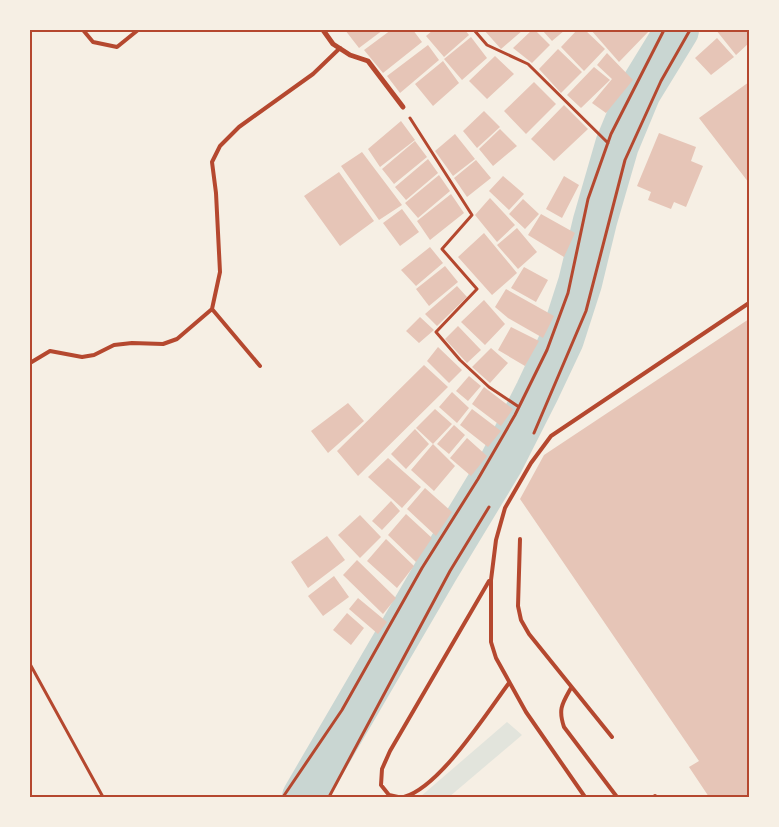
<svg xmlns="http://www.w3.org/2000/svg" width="779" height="827" font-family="Ubuntu,sans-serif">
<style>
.green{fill:#e2e4dc}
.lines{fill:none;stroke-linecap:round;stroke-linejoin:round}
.river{stroke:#c9d6d2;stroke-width:44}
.building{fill:#e6c5b7}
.path{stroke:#b5482f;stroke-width:3}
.service{stroke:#b5482f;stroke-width:4}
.minor{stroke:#b5482f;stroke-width:5}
.neatline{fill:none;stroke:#b5482f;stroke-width:2}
</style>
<rect width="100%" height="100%" fill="#f6efe4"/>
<path class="green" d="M507 722 522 735 449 797H420Z"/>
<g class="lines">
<path class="river" d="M304 797 437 569 501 463 537 392 562 339 580 283 595 221 617 145 639 92 677 30"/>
</g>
<path class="building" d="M345 30H383L359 48Z
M391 30H413L422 42 383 73 364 50Z
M433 30H465L469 35 444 57 426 36Z
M484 30H523L501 49Z
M532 30H535L550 45 532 63 513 48Z
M542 30H565L552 41Z
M577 30H585L605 49 584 71 561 47Z
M591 30H650L619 62Z
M716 30H749V43L736 55Z
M471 37 487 58 462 80 444 59Z
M717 38 734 57 711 75 695 58Z
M428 45 439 60 400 93 387 76Z
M558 49 582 72 561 93 539 69Z
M607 53 633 80 606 113 592 103 612 79 597 65Z
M495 56 514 74 487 99 469 81Z
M443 61 459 83 433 106 415 84Z
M594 67 610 80 581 108 567 95Z
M534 82 556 104 526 134 504 111Z
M749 82V183L699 118Z
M564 105 588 129 554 161 531 139Z
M484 111 500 127 477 148 463 131Z
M401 121 415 140 380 167 368 149Z
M500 129 517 146 493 166 479 149Z
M659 133 696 147 691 161 703 166 686 207 674 202 671 209 648 200 651 192 637 186Z
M455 134 475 159 453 176 435 151Z
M415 141 427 157 394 184 382 169Z
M362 152 402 205 379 220 341 166Z
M428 159 438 173 406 200 395 187Z
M476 160 491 178 467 197 454 178Z
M339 172 374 221 340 246 304 196Z
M439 175 450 191 418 218 405 203Z
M503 176 524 194 509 210 489 191Z
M564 176 579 185 562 218 546 209Z
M451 194 464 213 430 240 417 221Z
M490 198 515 225 497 242 475 215Z
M523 199 539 214 525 229 509 214Z
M402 209 419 232 400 246 383 223Z
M541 214 575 233 564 257 528 235Z
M517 228 537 252 518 269 497 245Z
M484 233 517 273 492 295 458 257Z
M430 247 443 263 416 286 401 270Z
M445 266 458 282 429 306 416 289Z
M524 267 548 280 536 302 511 288Z
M457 286 467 297 437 326 425 314Z
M506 289 554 316 543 338 508 318 495 307Z
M484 300 505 324 485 345 461 322Z
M420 317 434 330 419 343 406 331Z
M749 319V797H709L689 767 699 761 520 499 544 455Z
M458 326 481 350 467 363 445 339Z
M511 327 539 341 525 366 498 350Z
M438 347 462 370 449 383 427 361Z
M491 348 508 363 490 383 472 367Z
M424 365 448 387 358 476 337 451Z
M469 376 481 386 468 401 456 391Z
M484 387 513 409 501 426 472 404Z
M452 392 469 408 457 423 439 407Z
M348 403 364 421 328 453 311 431Z
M435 409 452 424 433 444 416 428Z
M472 409 501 431 488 447 460 425Z
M454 425 465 435 449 454 437 444Z
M415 429 429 444 406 469 391 454Z
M467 438 487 456 471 476 450 458Z
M433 444 455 466 434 491 411 470Z
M388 458 421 487 402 508 368 477Z
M425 488 452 512 436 536 407 509Z
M391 501 400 511 382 530 372 521Z
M406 514 432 538 416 562 388 535Z
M360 515 381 537 360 558 338 535Z
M327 536 345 560 308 588 291 562Z
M386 539 414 566 397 588 367 561Z
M357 560 396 598 383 614 343 575Z
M334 576 349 597 323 616 308 596Z
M358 598 387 622 378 634 349 609Z
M347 613 364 628 351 645 333 630Z"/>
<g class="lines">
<path class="path" d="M474 30 487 45 528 64 608 143
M410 118 472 215 442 249 477 289 436 332 460 360 489 387 519 407
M534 433 586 311 625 160 661 81 690 30
M30 664 103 797
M283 797 342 710 422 568 478 479 515 415 547 350 568 293 588 199 611 134 664 30
M329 797 450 571 489 507"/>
<path class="service" d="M83 30 93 42 117 47 138 30
M212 309 260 366
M30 363 50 351 82 357 94 355 114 345 132 343 163 344 177 339 212 309 220 272 216 193 212 162 220 146 239 127 313 74 340 48
M520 539 518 606 521 620 529 634 612 737
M571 688C562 704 558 709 564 727L617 797
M655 796V797
M398 797 389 795 381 785 382 769 390 751 489 581
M404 797C440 787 486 714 509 683
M585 797 526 712 496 658 491 642V580L496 540 505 508 531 463 551 436 749 303"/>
<path class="minor" d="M323 30 333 44 350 55 368 61 403 107"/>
</g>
<rect width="779" height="827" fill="none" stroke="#f6efe4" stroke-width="62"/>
<rect x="31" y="31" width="717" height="765" class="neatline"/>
</svg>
